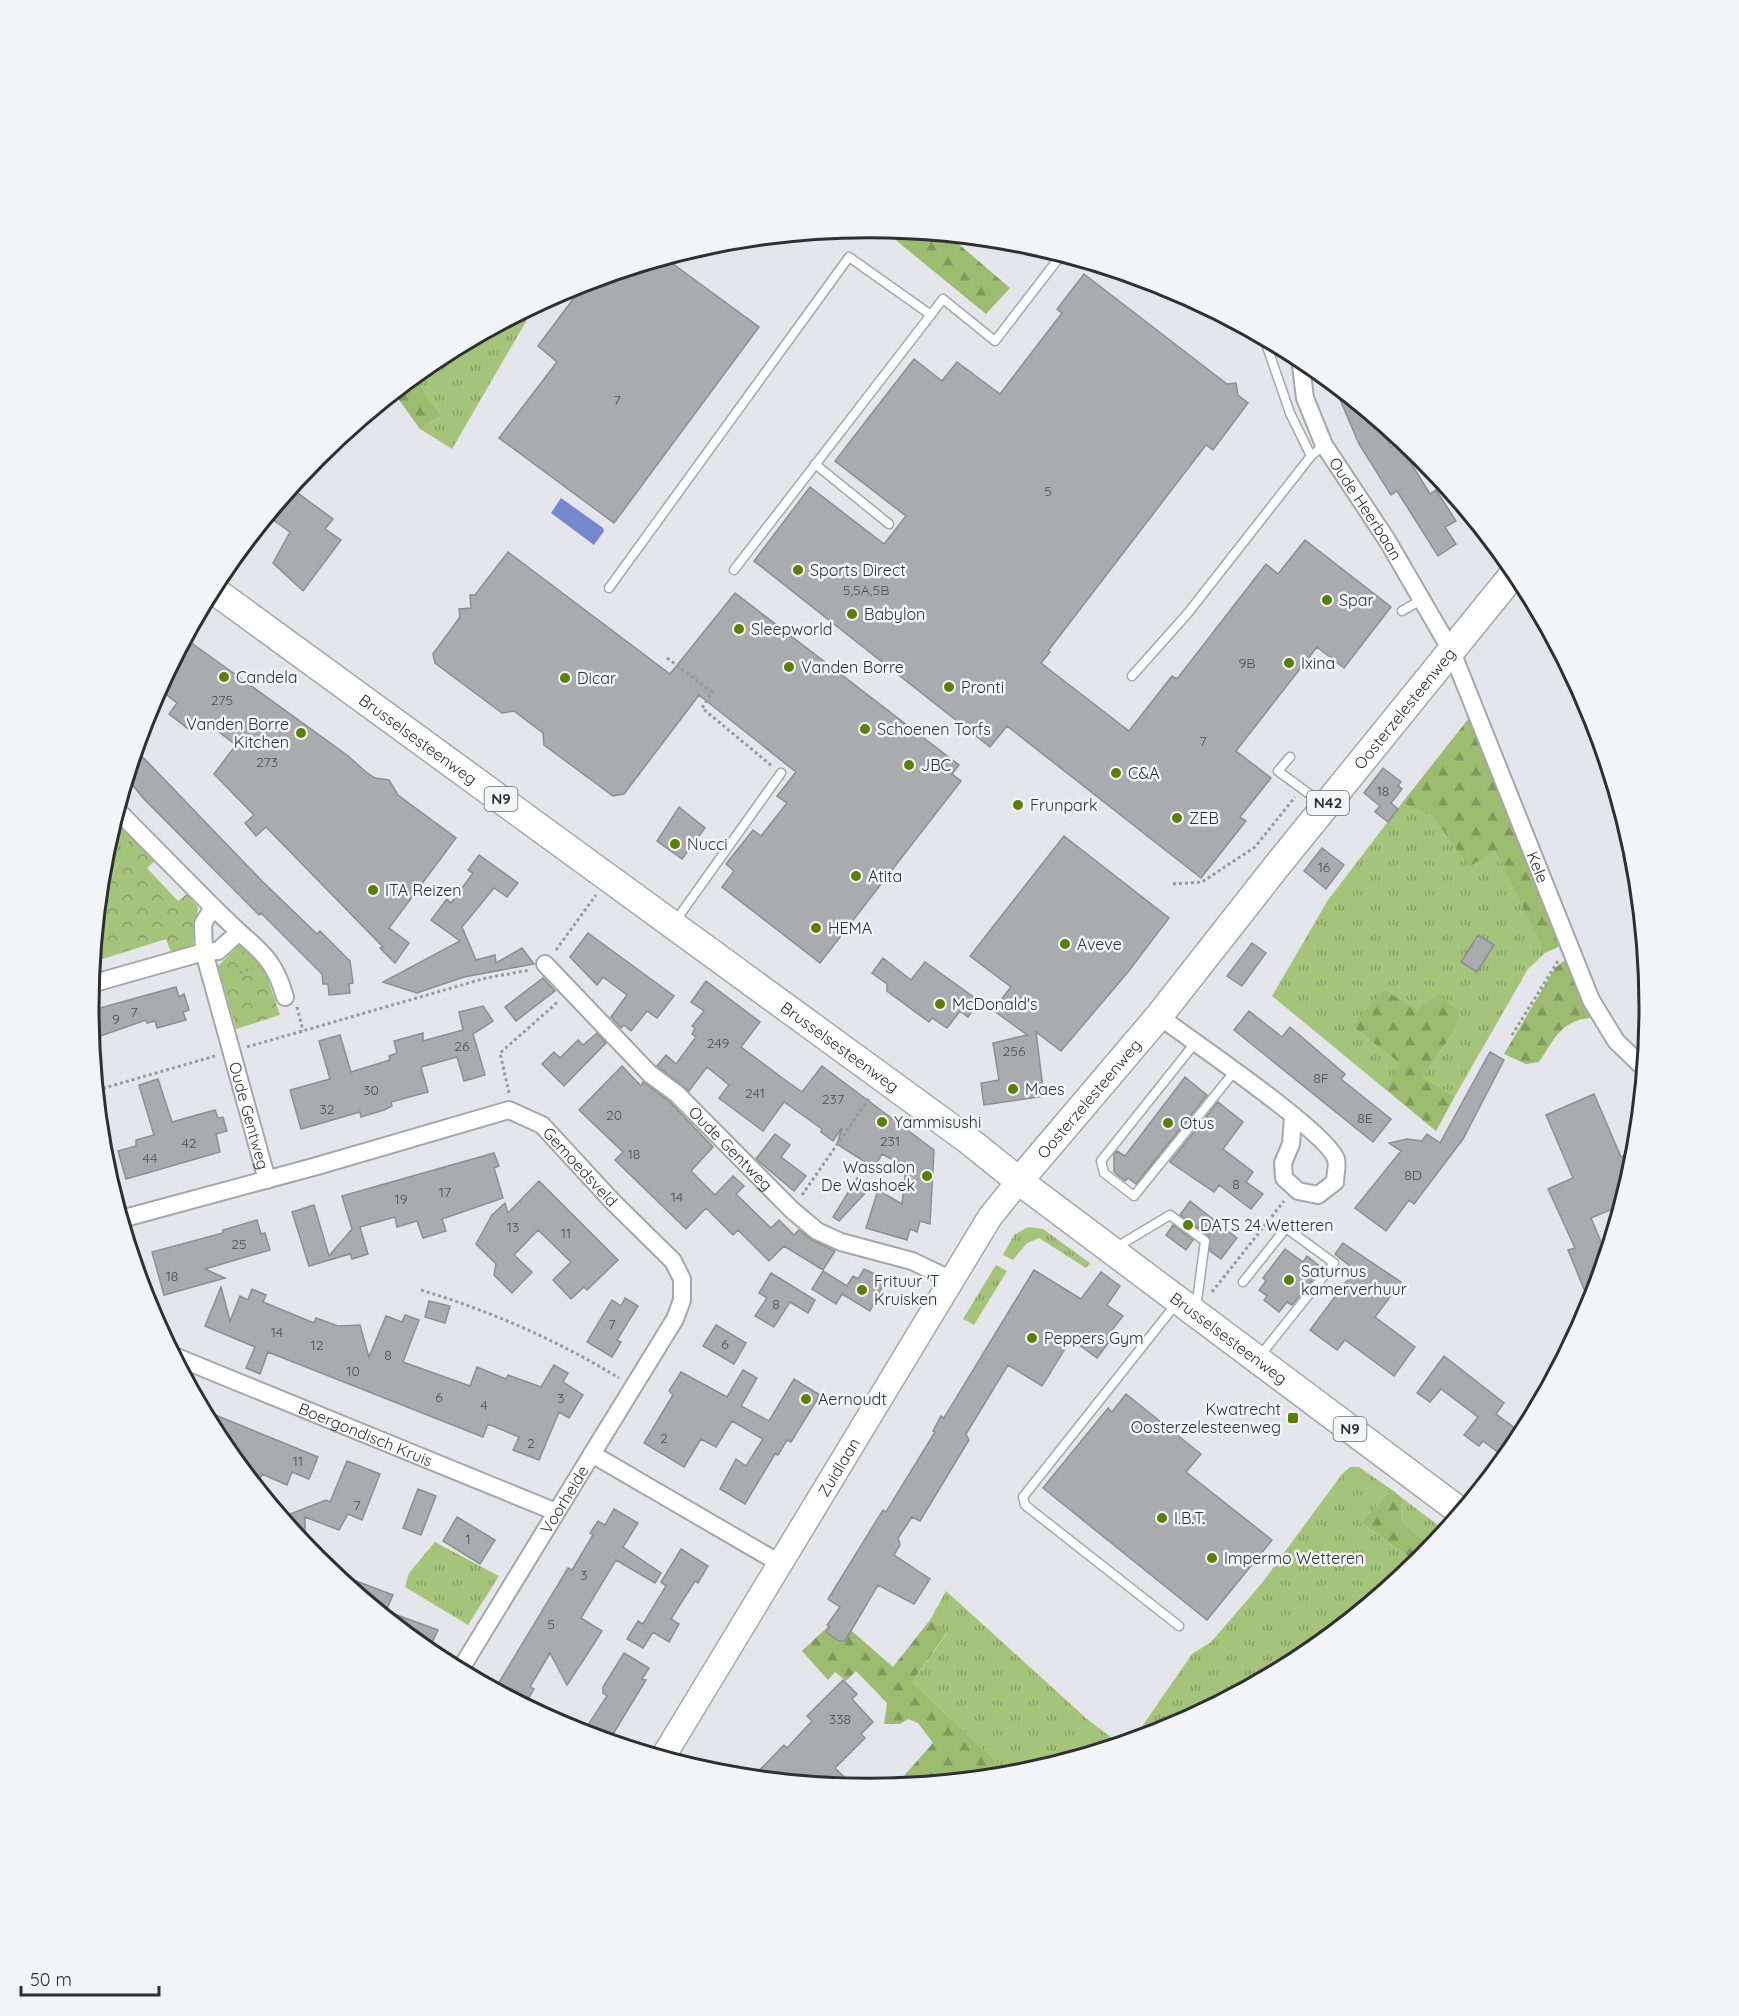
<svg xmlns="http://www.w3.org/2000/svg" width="1739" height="2016" font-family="Quicksand,sans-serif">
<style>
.grass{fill:url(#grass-tufts)}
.forest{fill:url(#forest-firs)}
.park{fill:url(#park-crowns)}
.water{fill:#7687cf}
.building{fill:#a9abaf;stroke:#8d8e92;stroke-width:1.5}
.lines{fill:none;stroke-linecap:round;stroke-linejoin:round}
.service-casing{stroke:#a5a7ab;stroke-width:11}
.minor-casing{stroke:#a5a7ab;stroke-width:20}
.secondary-casing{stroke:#a5a7ab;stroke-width:27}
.primary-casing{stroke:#a5a7ab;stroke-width:30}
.path{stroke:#999a9e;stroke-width:3;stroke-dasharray:3 3;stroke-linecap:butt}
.service{stroke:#fff;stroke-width:8}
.minor{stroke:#fff;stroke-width:16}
.secondary{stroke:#fff;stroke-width:24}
.primary{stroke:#fff;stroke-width:27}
.poi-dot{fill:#5a8000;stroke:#f2f4f8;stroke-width:2}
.labels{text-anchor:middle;stroke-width:5;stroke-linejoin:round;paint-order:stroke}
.number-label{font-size:14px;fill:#4e4f51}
.shield{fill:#f2f4f8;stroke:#6a6b6d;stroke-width:1.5}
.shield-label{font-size:15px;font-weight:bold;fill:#303032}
.street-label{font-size:16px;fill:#303032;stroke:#f2f4f8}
.poi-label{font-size:16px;fill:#303032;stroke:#f2f4f8;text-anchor:start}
.rim{fill:none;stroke:#303032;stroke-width:3}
</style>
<defs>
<pattern id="grass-tufts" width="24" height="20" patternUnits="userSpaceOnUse" patternTransform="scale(1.5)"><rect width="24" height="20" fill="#a4c579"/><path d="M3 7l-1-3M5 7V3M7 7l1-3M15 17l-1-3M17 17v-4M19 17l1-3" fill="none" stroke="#86a064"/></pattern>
<pattern id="forest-firs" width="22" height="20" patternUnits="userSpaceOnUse" patternTransform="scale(1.5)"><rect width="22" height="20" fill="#9cbd70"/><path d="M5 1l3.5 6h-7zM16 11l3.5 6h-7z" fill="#809a5d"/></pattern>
<pattern id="park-crowns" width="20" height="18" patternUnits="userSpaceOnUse" patternTransform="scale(1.5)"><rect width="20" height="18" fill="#a4c579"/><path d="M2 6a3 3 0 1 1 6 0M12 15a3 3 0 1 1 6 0" fill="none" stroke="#86a064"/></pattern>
</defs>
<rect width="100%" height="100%" fill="#e5e6eb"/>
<path class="grass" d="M535 306 452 449 420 429 441 416 414 376 436 358Z
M1402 803 1433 815 1449 838 1495 849 1545 953 1528 969 1455 1096 1423 1077 1454 1031 1417 1010 1352 1026 1401 1063 1385 1089 1272 996 1328 900Z
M115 818 132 834 99 903 104 855Z
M1028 1227 1043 1229 1090 1263 1086 1268 1039 1238 1027 1243 1013 1260 1003 1255 1014 1235Z
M996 1265 1007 1271 974 1325 963 1319Z
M1350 1467H1359L1395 1492 1387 1494 1361 1523 1418 1563 1303 1658 1168 1730 1132 1741 1192 1654 1211 1642 1262 1583 1342 1474Z
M1402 1498 1446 1531 1432 1547 1401 1521Z
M435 1542 499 1576 468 1625 405 1587 409 1573Z
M946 1591 1087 1719 1120 1744 1011 1775 912 1682 947 1633 930 1620Z"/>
<path class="forest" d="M881 228 948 235 1010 288 986 314Z
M414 376 441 416 420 429 394 393Z
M1469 718 1560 946 1545 953 1495 850 1469 867 1433 816 1402 803Z
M1565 960 1590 1018C1560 1021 1555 1039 1539 1062L1526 1064 1504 1054 1555 968Z
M1384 990 1417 1010 1439 994 1459 1012 1454 1031 1423 1077 1455 1096 1436 1131 1385 1089 1400 1063 1352 1026Z
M1395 1492 1402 1498 1401 1521 1432 1547 1418 1563 1361 1523 1387 1494Z
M837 1618 893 1667 930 1620 947 1632 912 1682 1011 1775 894 1787 933 1743 918 1723 908 1719 900 1724H884L887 1703 856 1671 846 1681 835 1672 828 1680 802 1651Z"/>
<path class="park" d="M132 834 156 860 147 868 178 901 187 894 198 907 193 946 171 952 166 939 93 962 99 903Z
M239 945 263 964 280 1015 236 1029 218 966Z"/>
<path class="water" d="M561 498 603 528 604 531 594 545 551 513Z"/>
<path class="building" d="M665 258 759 327 614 523 499 438 557 362 538 346 586 282Z
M1084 274 1227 384 1236 383 1238 395 1248 403 1213 450 1206 445 1048 651 1050 652 1041 663 1129 731 1172 676 1177 679 1266 564 1278 574 1305 540 1391 607 1344 668 1317 647 1236 751 1271 778 1240 817 1246 821 1201 878 1007 726 990 747 754 561 810 487 884 544 906 516 835 461 914 359 942 381 957 362 1000 394 1062 313 1057 309Z
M1333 383 1381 422 1391 447 1404 441 1419 453 1409 460 1430 494 1436 490 1456 521 1445 527 1456 544 1438 556 1397 491 1391 495 1359 444Z
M291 488 333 519 325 529 341 540 303 591 273 563 290 532 268 516Z
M508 552 670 674 735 593 959 765 952 774 961 781 820 963 722 887 734 871 726 864 753 830 761 836 787 803 777 796 796 772 699 695 624 794 613 796 544 745 543 733 514 711 502 713 435 663 433 654 460 617 459 609 471 608 470 595H475Z
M186 639 347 755 366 772 375 778 389 780 398 795 456 838 389 928 409 943 395 963 380 948 383 947 266 827 256 836 245 823 254 815 214 774 236 745 200 718 191 731 169 714 177 703 159 689Z
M136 750 262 881 317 934 320 931 350 961 353 983 349 984 350 993 329 995 328 984H323L322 974 261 913 259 915 143 798 127 778Z
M1383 768 1401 782 1398 786 1402 789 1391 803 1398 809 1388 822 1375 812 1380 806 1364 793Z
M679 807 705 828 682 859 657 841Z
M1064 836 1169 918 1128 972 1061 1051 1036 1032 1044 1096 984 1105 981 1083 999 1080 993 1043 1027 1035 993 1010 1011 987 970 956Z
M1322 848 1344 865 1326 889 1304 871Z
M479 855 518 883 507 897 494 888 462 927 476 960 495 955 496 963 522 948 534 964 464 977 417 993 383 982 460 941 431 920 447 899 451 903 473 873 468 870Z
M588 933 674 996 657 1018 647 1011 631 1031 624 1025 621 1028 611 1017 627 995 603 977 597 985 570 957Z
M1478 935 1494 945 1477 972 1461 962Z
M1252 943 1266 953 1242 986 1227 976Z
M883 958 911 980 925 962 979 1001 968 1017 960 1011 947 1028 932 1018 929 1022 887 991V984L872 973Z
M543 978 555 991 516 1021 505 1007Z
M706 981 760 1022 741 1047 781 1077 802 1092 822 1066 934 1150 930 1224 920 1221 917 1232 910 1229 907 1240 866 1228 878 1190 902 1204 906 1167 882 1154 874 1168 837 1144 842 1128 833 1141 821 1132 822 1129 784 1102 763 1131 719 1098 729 1085 707 1067 689 1091 657 1066 666 1055 676 1064 696 1037 692 1034 695 1028 692 1026 704 1011 691 1002Z
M176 987 179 997 184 994 189 1010 183 1012 186 1020 157 1028 155 1021 147 1023 146 1020 92 1039 89 1011Z
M483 1006 493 1021 473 1034 485 1075 464 1081 457 1057 421 1067 428 1092 391 1102 392 1106 384 1110 361 1117 360 1112 301 1129 290 1090 330 1079 319 1041 340 1035 351 1072 390 1060 389 1056 397 1053 394 1041 423 1033V1041L463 1030 459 1012Z
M1249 1011 1282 1037 1290 1027 1345 1074 1341 1079 1391 1119 1373 1142 1234 1030Z
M597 1033 606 1043 564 1086 542 1064 554 1052 560 1058 578 1040 583 1045Z
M1490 1052 1504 1060 1463 1139 1414 1204 1409 1200 1386 1231 1355 1208 1401 1151 1389 1143 1407 1139 1422 1141 1427 1134 1440 1143Z
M622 1066 641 1086 643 1082 670 1102 713 1147 691 1171 715 1195 733 1176 744 1186 736 1194 771 1228 779 1220 794 1235 799 1230 812 1240 835 1251 823 1270 784 1246 769 1261 738 1230 733 1235 706 1208 686 1229 615 1160 623 1152 579 1110Z
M1185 1077 1207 1095 1136 1184 1128 1178 1125 1181 1114 1172V1154L1117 1151 1125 1156Z
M158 1079 172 1122 215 1110 218 1118 223 1117 227 1131 216 1134 220 1152 126 1179 118 1151 136 1146V1140L154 1135 139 1085Z
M1594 1094 1621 1157 1636 1150 1622 1205 1591 1218 1607 1256 1591 1306 1568 1250 1575 1248 1548 1189 1573 1178 1546 1115Z
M1218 1102 1243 1122 1223 1149 1253 1172 1246 1182 1263 1194 1251 1209 1219 1185 1214 1192 1170 1162Z
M775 1134 790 1145 781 1157 806 1176 794 1191 756 1159Z
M494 1153 499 1166 494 1168 503 1198 442 1219 446 1231 423 1238 417 1221 397 1227 395 1217 360 1227 368 1254 352 1259 350 1254 309 1266 292 1212 314 1205 329 1256 352 1229 342 1196Z
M857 1178 871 1187 839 1221 833 1217Z
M539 1181 618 1260 587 1290 584 1287 571 1299 553 1280 571 1262 538 1230 514 1255 532 1272 512 1293 494 1275 496 1264 476 1244 492 1215 505 1203 508 1213Z
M1190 1201 1237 1238 1221 1259 1210 1251 1209 1236 1180 1215Z
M257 1220 261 1234 265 1233 270 1250 205 1269 225 1278 164 1295 152 1252 223 1233V1230Z
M1173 1225 1193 1240 1186 1250 1166 1235Z
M1343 1243 1401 1282 1375 1317 1415 1347 1394 1376 1345 1340 1337 1350 1310 1330 1355 1270 1335 1254Z
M1285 1249 1303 1262 1307 1256 1322 1268 1292 1305 1287 1302 1279 1312 1264 1300 1267 1296 1259 1290 1266 1281 1263 1278Z
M864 1269 886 1279 870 1311 842 1294 836 1304 812 1289 823 1271 847 1286 853 1276 858 1279Z
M1034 1270 1081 1299 1101 1272 1120 1286 1107 1305 1123 1316 1105 1339 1109 1342 1097 1358 1071 1339 1042 1386 1008 1365 966 1434 969 1440 920 1521 912 1517 898 1538 900 1545 894 1555 930 1579 914 1604 878 1585 845 1641H839L826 1632 830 1627 827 1625 840 1607 828 1599 883 1510 886 1512 935 1432 933 1431 941 1416 944 1418Z
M771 1273 815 1300 808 1313 790 1302 774 1327 755 1316 767 1298 759 1293Z
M221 1287 230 1321 240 1296 248 1300 252 1289 266 1295 263 1302 314 1323 316 1318 338 1326 360 1325 369 1357 386 1316 402 1322 405 1315 419 1320 403 1362 470 1386 477 1367 506 1379 508 1375 541 1387 554 1365 568 1373 563 1382 583 1395 569 1418 559 1412 539 1460 513 1450 519 1437 488 1424 483 1437 268 1352 260 1374 246 1368 255 1347 205 1326Z
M625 1298 638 1306 617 1340 621 1342 612 1357 587 1342 612 1300 621 1306Z
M429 1301 450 1306 445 1323 425 1317Z
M716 1325 746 1343 734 1364 703 1346Z
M1444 1356 1504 1403 1496 1414 1516 1429 1499 1453 1483 1441 1479 1446 1464 1435 1478 1417 1441 1389 1430 1402 1417 1393Z
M743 1370 757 1378 741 1406 769 1421 794 1379 820 1395 791 1442 787 1440 778 1455 775 1454 745 1504 720 1489 736 1459 746 1466 763 1439 732 1421 716 1447 701 1439 684 1467 644 1443 673 1395 669 1391 681 1372 727 1397Z
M1126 1394 1201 1454 1186 1472 1272 1540 1207 1620 1043 1488 1108 1408 1112 1412Z
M203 1410 318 1457 309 1479 292 1472 287 1485 262 1474 257 1487 220 1442Z
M347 1461 380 1474 362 1520 348 1514 339 1530 305 1517V1546L288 1515 326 1500 330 1502Z
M418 1489 436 1496 421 1535 403 1528Z
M614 1509 638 1523 623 1547 661 1573 655 1583 616 1560 581 1618 602 1631 590 1650 567 1685 550 1653 530 1687 534 1689 527 1701 498 1684 568 1568 572 1570 593 1535 590 1533 598 1521 605 1525Z
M457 1517 495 1540 480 1564 443 1541Z
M681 1549 708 1566 698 1583 695 1581 671 1619 679 1624 669 1642 653 1632 643 1648 627 1639 638 1621 643 1624 666 1586 661 1582Z
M340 1575 393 1595 386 1611 438 1630 428 1651 338 1577Z
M624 1653 649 1668 642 1679 646 1680 609 1741 594 1737 588 1725 607 1696 603 1693V1687Z
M843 1680 857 1694 852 1699 873 1722 861 1734 865 1738 835 1768 855 1788 753 1777 784 1745 787 1748 812 1721 807 1716Z"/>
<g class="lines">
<g class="service-casing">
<path id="service" d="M1264 338 1290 413 1311 456 1324 445
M815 464 889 524
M734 570 943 299 995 341 1062 254
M609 588 849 257 931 315
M1402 611 1421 600
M1132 676 1188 613 1311 456
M1290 757 1278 771 1323 804
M674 923 781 773
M1195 1043 1101 1161 1104 1173 1134 1196 1234 1072
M1115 1248 1170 1215 1205 1241 1196 1308
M1243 1282 1286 1228 1334 1263 1259 1357
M1176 1304 1023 1497 1025 1505 1179 1626"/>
</g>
<g class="minor-casing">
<g id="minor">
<path id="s1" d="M1300 357 1305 398 1324 445 1387 540 1452 652 1591 1000 1616 1041 1645 1069"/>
<path id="s2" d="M117 810 213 907 203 924 204 952 267 1180"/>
<path d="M239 932C265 954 276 965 285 997"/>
<path id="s3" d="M545 964 650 1074 677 1094 792 1210 817 1231 841 1242 912 1261 952 1280"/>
<path d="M91 984 204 952 218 951 239 932 213 907"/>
<path d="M1159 1016C1190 1040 1326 1131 1336 1159 1338 1165 1335 1175 1335 1182L1318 1195 1298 1191 1284 1178 1283 1163 1291 1144 1293 1116"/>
<path id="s4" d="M121 1219 317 1166 509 1110 542 1125 613 1202 673 1261 682 1279V1300L675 1319 592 1454"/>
<path id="s5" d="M174 1356 556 1512"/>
<path id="s6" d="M460 1670 592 1454 781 1564"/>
</g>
</g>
<g class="secondary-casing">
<g id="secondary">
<path id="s7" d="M663 1757 990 1217 1019 1181"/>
</g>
</g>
<g class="primary-casing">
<g id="primary">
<path id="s8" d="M212 589 968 1140 1019 1181 1461 1512"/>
<path id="s9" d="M1019 1181 1159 1016 1276 867 1516 571"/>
</g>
</g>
<path class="path" d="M667 658 712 692 702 708 772 766
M1173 884 1202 882 1255 847 1295 797
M556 950 596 895
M240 973 252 968
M297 1007 303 1031
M1512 1035 1558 961
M247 1047 486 978 530 970
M97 1090 215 1056
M509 1093 500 1053 559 1001
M802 1195 870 1097
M421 1290C490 1311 557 1340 619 1378
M1212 1292 1284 1201"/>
<use href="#service" class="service"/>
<use href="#minor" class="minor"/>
<use href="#secondary" class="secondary"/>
<use href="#primary" class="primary"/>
</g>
<g class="poi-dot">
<circle cx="798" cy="570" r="6"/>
<circle cx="1327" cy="600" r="6"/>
<circle cx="852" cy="614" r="6"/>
<circle cx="739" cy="629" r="6"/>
<circle cx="1289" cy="663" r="6"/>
<circle cx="789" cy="667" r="6"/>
<circle cx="224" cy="677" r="6"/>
<circle cx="565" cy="678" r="6"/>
<circle cx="949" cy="687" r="6"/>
<circle cx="865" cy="729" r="6"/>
<circle cx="301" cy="733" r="6"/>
<circle cx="909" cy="765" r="6"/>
<circle cx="1116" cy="773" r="6"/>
<circle cx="1018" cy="805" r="6"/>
<circle cx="1177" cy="818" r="6"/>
<circle cx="675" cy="844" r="6"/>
<circle cx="856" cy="876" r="6"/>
<circle cx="373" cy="890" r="6"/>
<circle cx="816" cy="928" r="6"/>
<circle cx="1065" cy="944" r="6"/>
<circle cx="940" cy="1004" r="6"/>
<circle cx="1013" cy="1089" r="6"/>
<circle cx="882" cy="1122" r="6"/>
<circle cx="1168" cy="1123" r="6"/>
<circle cx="927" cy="1176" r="6"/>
<circle cx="1188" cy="1225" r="6"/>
<circle cx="1289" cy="1280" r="6"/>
<circle cx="862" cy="1290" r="6"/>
<circle cx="1032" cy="1338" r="6"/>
<circle cx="806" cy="1399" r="6"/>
<rect x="1287" y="1412" width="12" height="12" rx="3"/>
<circle cx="1162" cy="1518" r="6"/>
<circle cx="1212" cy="1558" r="6"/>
</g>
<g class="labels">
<g class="number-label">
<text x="617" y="405">7</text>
<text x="1048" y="496">5</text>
<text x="866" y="595">5,5A,5B</text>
<text x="1247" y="668">9B</text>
<text x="222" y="705">275</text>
<text x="1203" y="746">7</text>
<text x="267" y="767">273</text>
<text x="1383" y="796">18</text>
<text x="1324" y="872">16</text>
<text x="134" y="1017">7</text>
<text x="116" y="1024">9</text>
<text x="718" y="1048">249</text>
<text x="462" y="1051">26</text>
<text x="1014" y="1056">256</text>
<text x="1321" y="1083">8F</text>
<text x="371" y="1095">30</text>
<text x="755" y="1098">241</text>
<text x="833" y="1104">237</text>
<text x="327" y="1114">32</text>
<text x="614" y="1120">20</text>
<text x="1365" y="1123">8E</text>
<text x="890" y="1146">231</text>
<text x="189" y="1148">42</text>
<text x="634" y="1159">18</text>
<text x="150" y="1163">44</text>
<text x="1413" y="1180">8D</text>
<text x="1236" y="1189">8</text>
<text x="445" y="1197">17</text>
<text x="677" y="1202">14</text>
<text x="401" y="1204">19</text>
<text x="513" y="1232">13</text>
<text x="566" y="1238">11</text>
<text x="239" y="1249">25</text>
<text x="172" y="1281">18</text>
<text x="776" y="1309">8</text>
<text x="612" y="1329">7</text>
<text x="277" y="1337">14</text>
<text x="725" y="1349">6</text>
<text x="317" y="1350">12</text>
<text x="388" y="1360">8</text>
<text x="353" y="1376">10</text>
<text x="439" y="1402">6</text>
<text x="561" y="1403">3</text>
<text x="484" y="1410">4</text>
<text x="664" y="1443">2</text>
<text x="531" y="1448">2</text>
<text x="298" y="1466">11</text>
<text x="357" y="1510">7</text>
<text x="468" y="1544">1</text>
<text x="584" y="1580">3</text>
<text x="551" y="1629">5</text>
<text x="840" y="1724">338</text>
</g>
<g class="shield">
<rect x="484.5" y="787" width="33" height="24" rx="4.5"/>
<rect x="1307" y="791" width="42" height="24" rx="4.5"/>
<rect x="1333.5" y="1417" width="33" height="24" rx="4.5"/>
</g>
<g class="shield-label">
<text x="501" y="804">N9</text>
<text x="1328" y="808">N42</text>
<text x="1350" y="1434">N9</text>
</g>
<g class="street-label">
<text dy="6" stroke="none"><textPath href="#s1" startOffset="168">Oude Heerbaan</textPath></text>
<text dy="6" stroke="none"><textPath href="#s9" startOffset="610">Oosterzelesteenweg</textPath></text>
<text dy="6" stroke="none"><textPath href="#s8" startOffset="255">Brusselsesteenweg</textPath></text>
<text dy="6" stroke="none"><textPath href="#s1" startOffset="567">Kele</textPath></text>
<text dy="6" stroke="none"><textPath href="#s8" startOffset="777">Brusselsesteenweg</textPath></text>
<text dy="6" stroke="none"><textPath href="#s9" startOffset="108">Oosterzelesteenweg</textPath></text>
<text dy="6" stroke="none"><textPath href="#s2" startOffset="354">Oude Gentweg</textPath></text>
<text dy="6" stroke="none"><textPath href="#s3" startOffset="262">Oude Gentweg</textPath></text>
<text dy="6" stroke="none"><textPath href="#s4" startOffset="496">Gemoedsveld</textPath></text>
<text dy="6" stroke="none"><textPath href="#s8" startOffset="1263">Brusselsesteenweg</textPath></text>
<text dy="6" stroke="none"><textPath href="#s5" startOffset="207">Boergondisch Kruis</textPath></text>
<text dy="6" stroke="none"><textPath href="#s7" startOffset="339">Zuidlaan</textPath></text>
<text dy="6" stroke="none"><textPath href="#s6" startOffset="200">Voorheide</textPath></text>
</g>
<g class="poi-label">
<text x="810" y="576">Sports Direct</text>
<text x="1339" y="606">Spar</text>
<text x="864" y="620">Babylon</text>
<text x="751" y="635">Sleepworld</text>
<text x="1301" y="669">Ixina</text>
<text x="801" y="673">Vanden Borre</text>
<text x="236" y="683">Candela</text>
<text x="577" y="684">Dicar</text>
<text x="961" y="693">Pronti</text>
<text x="289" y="730" text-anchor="end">Vanden Borre<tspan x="289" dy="18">Kitchen</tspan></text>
<text x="877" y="735">Schoenen Torfs</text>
<text x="921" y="771">JBC</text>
<text x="1128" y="779">C&amp;A</text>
<text x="1030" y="811">Frunpark</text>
<text x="1189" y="824">ZEB</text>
<text x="687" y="850">Nucci</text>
<text x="868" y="882">Atita</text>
<text x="385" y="896">ITA Reizen</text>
<text x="828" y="934">HEMA</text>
<text x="1077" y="950">Aveve</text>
<text x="952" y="1010">McDonald's</text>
<text x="1025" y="1095">Maes</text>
<text x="894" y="1128">Yammisushi</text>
<text x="1180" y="1129">Otus</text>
<text x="915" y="1173" text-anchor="end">Wassalon<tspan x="915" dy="18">De Washoek</tspan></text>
<text x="1200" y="1231">DATS 24 Wetteren</text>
<text x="1301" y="1277">Saturnus<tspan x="1301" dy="18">kamerverhuur</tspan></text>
<text x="874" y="1287">Frituur 'T<tspan x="874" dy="18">Kruisken</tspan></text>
<text x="1044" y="1344">Peppers Gym</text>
<text x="818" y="1405">Aernoudt</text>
<text x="1281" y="1415" text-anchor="end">Kwatrecht<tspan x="1281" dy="18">Oosterzelesteenweg</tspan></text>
<text x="1174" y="1524">I.B.T.</text>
<text x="1224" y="1564">Impermo Wetteren</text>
</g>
</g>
<path d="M0 0H1739V2016H0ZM99 1008a770 770 0 1 1 1540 0a770 770 0 1 1-1540 0Z" fill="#f2f4f8" fill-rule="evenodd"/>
<path class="rim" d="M99 1008a770 770 0 1 1 1540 0a770 770 0 1 1-1540 0Z"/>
<path d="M21 1986v9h138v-9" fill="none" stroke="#303032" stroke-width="3"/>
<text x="30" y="1986" font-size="18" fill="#303032" stroke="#f2f4f8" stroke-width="4.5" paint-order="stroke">50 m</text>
</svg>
